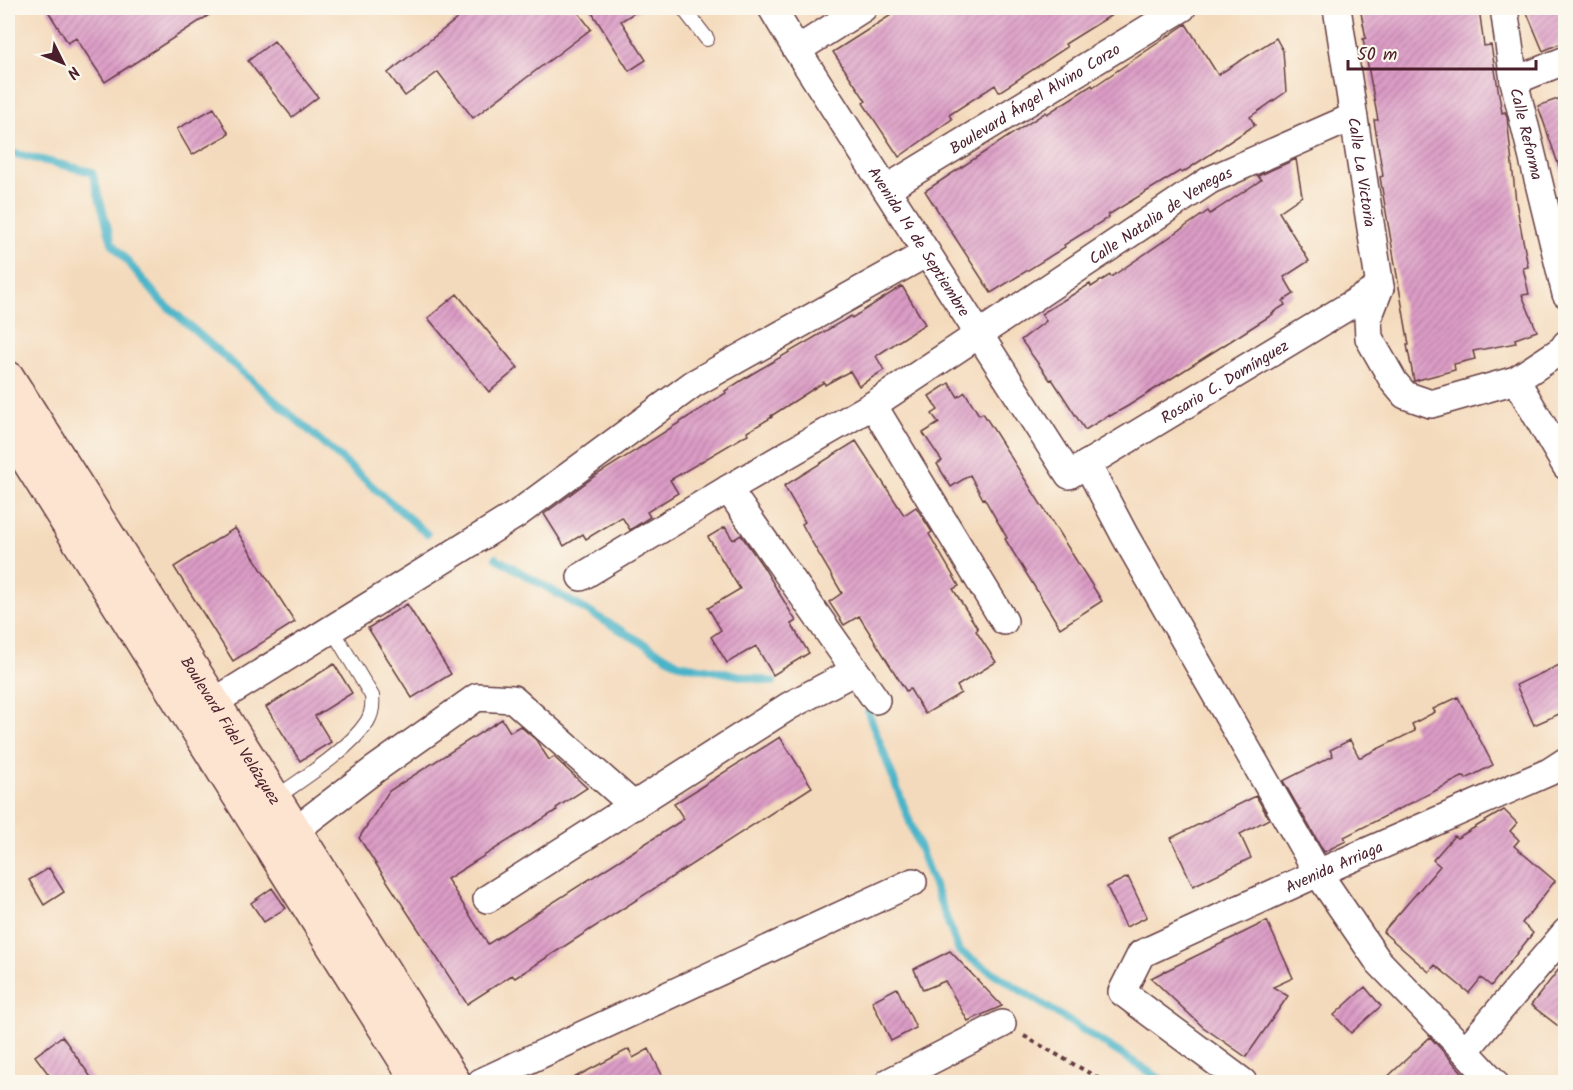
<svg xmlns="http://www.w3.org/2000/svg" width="1573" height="1090" font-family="Kalam,sans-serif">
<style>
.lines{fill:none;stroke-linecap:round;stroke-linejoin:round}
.stream{stroke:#4ab4c8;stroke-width:8}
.building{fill:url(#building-hatch)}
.service-casing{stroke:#643b41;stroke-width:16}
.minor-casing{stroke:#643b41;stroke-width:30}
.secondary-casing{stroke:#643b41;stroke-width:36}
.path{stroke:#643b41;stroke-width:4;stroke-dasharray:4.5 4.5;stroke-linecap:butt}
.service{stroke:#fff;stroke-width:14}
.minor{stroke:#fff;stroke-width:27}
.secondary{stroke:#fde4d1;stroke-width:33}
.labels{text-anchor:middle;stroke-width:6;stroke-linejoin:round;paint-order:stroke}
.street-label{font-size:16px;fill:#4a1f2b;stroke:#fbf7ec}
</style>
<defs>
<pattern id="building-hatch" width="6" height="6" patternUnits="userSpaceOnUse" patternTransform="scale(1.5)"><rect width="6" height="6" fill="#dc9cc6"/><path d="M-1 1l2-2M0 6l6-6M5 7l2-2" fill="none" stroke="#b47fa1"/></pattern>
</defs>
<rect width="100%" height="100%" fill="#fbf7ec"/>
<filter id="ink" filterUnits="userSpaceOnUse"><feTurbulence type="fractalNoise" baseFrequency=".0167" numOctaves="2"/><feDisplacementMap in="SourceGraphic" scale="12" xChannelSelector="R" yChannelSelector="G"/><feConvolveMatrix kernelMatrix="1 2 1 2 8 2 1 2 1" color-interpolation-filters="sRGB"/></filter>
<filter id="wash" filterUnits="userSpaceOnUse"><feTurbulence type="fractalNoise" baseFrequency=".008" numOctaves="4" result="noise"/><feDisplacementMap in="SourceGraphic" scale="24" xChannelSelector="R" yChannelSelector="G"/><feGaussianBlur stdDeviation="1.35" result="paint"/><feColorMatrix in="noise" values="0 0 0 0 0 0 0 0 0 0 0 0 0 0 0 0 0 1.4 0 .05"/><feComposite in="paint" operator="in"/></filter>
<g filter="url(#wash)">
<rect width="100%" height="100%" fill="#f4dabc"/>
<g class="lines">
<path class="stream" d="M8 152 92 172 112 243 160 300 427 534
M496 558 679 664 773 682
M868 712 959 951 1165 1082"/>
</g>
<g id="blocks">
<path class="building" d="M46 8H220L105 82 76 38 68 43Z
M471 8H575L591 29 473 118 438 72 405 96 388 73Z
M589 8H642L621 21 646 60 629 71Z
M902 8H1123L1065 44 1067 47 999 92 995 85 949 115 952 119 899 157 863 103 866 101 833 52Z
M1360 8H1479L1484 46 1491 45 1502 113 1505 112 1507 117 1516 202 1528 267 1523 268 1529 294 1522 295 1537 331 1515 339 1516 343 1473 351 1475 359 1454 364 1455 370 1414 381 1407 345H1409L1380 177 1383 176 1374 120H1378L1363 39 1366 38Z
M1525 8H1565L1566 41 1543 51Z
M1186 24 1218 75 1276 38 1283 51 1286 92 1250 117 1255 125 1182 173 1180 171 1108 215 1109 217 1064 245 1065 247 991 293 925 191 1046 112 1047 114 1092 85 1093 87Z
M274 41 318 97 292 117 248 61Z
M1566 96V174L1562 175 1538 106Z
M214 108 229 134 192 155 177 129Z
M1296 159 1302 196 1279 212 1309 261 1284 277 1294 294 1283 301 1285 305 1272 313 1273 314 1128 406 1110 416 1109 415 1085 430 1052 379 1050 380 1021 340 1046 321 1041 314 1090 284 1091 287 1110 275 1111 277 1208 211 1210 214 1261 180 1258 176Z
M902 286 925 324 876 356 884 370 859 386 850 371 825 385 824 382 771 416 772 417 747 432 748 434 670 480 678 493 647 512 650 517 630 530 622 517 586 539 583 534 564 546 544 514 595 476 726 393 725 391 750 375 851 316 852 318Z
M457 294 518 368 489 392 428 318Z
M949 383 958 397 965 392 979 415 983 413 1102 601 1060 628 1005 539 1007 538 984 498 983 499 970 475 951 487 937 464 942 461 923 433 939 423 932 414 938 410 929 396Z
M856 441 904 515 916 507 932 532 929 534 959 586 953 589 978 629 976 631 996 662 957 686 961 693 925 714 910 689 906 691 859 616 844 625 829 602 842 593 810 539 802 524 805 522 784 486Z
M725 527 733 540 741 535 764 568 796 621 791 624 809 653 773 675 756 646 727 663 711 637 721 630 708 608 740 589 708 537Z
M235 528 295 622 233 661 174 567Z
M407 604 451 674 412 698 368 628Z
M1566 662V711L1534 725 1516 685Z
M334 664 352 693 315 716 331 742 300 761 266 707Z
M1458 697 1493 765 1466 779 1464 776 1344 837 1346 841 1324 852 1283 781 1333 756 1330 750 1350 740 1359 757H1361L1415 731 1412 724 1435 712 1433 709Z
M502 719 510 732 520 726 536 740 549 760 554 757 587 788 556 808 557 810 447 879 488 944 684 819 674 804 780 737 812 787 515 978 512 975 467 1004 359 838 389 791Z
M1256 796 1269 819 1240 834 1251 858 1193 886 1171 838Z
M1504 810 1517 823 1510 831 1519 840 1514 846 1555 881 1522 923 1533 933 1491 986 1481 978 1469 993 1435 965 1429 972 1383 932 1440 866 1433 860 1454 836 1457 838Z
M49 868 64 892 44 905 29 880Z
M1128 877 1147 917 1126 927 1107 887Z
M272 888 286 908 264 922 251 903Z
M1267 921 1293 978 1273 987 1288 996 1246 1057 1203 1027 1151 978Z
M950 951 1002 1006 968 1021 945 981 923 990 914 969Z
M1566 960V1032L1531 1005Z
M1365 987 1381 1006 1351 1033 1334 1015Z
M897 988 916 1028 891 1041 872 1001Z
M62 1036 95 1083H55L35 1056Z
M1430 1037 1472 1083H1381Z
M629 1049 633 1058 649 1049 666 1083H564Z"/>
</g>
</g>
<g filter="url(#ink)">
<use href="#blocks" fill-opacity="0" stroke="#643b41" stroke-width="1.5"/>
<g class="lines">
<g class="service-casing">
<path id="service" d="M683 8 707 39
M274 799C302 779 348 751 367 722 372 714 373 705 372 696L332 629"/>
</g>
<g class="minor-casing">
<g id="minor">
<path id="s1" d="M772 8 797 50 1069 475 1380 287"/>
<path id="s2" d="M1337 8 1380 287 1368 318 1369 338 1394 382 1405 395 1431 404 1516 380"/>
<path id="s3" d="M1504 8 1514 81 1566 294"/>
<path d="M797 50 863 8"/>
<path d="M1514 81 1566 60"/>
<path id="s4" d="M886 189 1182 8"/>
<path d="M1566 344 1563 349 1516 380 1566 466"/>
<path d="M873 405 1004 621"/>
<path d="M1087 464 1125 536 1318 873 1378 961 1465 1051 1566 932"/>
<path d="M581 577 728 489"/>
<path id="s5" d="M876 700 728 489 873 405 1210 180 1353 117"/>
<path d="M214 702 517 514 693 384 927 253"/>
<path d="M294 831 374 770 477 697 513 699 634 806"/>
<path d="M487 899 789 706 855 671"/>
<path d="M1465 1051 1494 1082"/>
<path d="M481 1082 913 882"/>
<path d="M889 1082 1002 1024"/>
<path id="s6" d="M1243 1082 1122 992 1141 954 1318 873 1549 772 1566 761"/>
</g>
</g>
<g class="secondary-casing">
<g id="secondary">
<path id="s7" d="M8 378 454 1082"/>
<path d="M8 428 419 1082"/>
</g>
</g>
<path class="path" d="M1024 1036 1105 1082"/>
<use href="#service" class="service"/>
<use href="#minor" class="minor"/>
<use href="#secondary" class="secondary"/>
</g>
</g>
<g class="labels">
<g class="street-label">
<text dy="6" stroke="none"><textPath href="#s4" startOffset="174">Boulevard Ángel Alvino Corzo</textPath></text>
<text dy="6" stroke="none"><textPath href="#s3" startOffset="128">Calle Reforma</textPath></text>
<text dy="6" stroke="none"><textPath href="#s2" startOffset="166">Calle La Victoria</textPath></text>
<text dy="6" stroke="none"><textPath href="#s5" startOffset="770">Calle Natalia de Venegas</textPath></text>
<text dy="6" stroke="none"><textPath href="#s1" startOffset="276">Avenida 14 de Septiembre</textPath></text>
<text dy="6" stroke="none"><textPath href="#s1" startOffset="735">Rosario C. Domínguez</textPath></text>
<text dy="6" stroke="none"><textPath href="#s7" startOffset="417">Boulevard Fidel Velázquez</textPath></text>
<text dy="6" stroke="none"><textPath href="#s6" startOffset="405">Avenida Arriaga</textPath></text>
</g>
</g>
<rect width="1573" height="1090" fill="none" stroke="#fbf7ec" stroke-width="30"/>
<g transform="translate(63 63) rotate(133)" stroke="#fbf7ec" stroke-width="4.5" paint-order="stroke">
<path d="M0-4.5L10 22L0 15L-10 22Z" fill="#4a1f2b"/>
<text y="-9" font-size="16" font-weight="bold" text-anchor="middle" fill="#4a1f2b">N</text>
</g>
<path d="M1348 60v9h188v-9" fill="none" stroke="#4a1f2b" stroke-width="3"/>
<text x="1357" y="60" font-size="18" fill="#4a1f2b" stroke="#fbf7ec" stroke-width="4.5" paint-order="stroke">50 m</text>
</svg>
